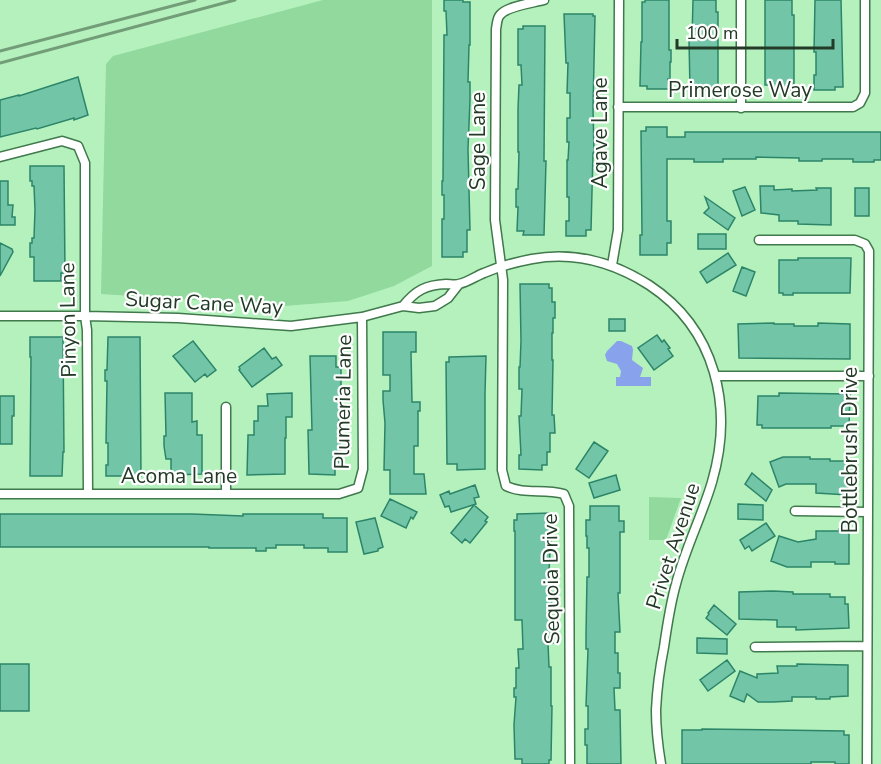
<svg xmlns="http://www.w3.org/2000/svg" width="881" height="764" font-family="'Nunito Sans',sans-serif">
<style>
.green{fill:#91d99c}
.water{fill:#88a2ec}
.building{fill:#72c6a7;stroke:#2d8569;stroke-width:1.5}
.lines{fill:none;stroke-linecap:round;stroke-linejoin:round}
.minor-casing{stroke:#40794b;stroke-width:11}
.minor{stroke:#fff;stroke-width:8}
.rail{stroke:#729d78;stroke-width:3}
.labels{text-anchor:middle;stroke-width:4.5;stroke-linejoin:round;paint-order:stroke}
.street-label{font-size:21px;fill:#223a26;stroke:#fff}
</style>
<rect width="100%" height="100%" fill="#b5f1bd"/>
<path class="green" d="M323 0H432V266L394 286 348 301 284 306 101 294 106 64 113 56Z
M649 497 681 498 666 540H649Z"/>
<path class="water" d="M617 341H621L632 346 633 350 632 360 643 368 640 377H651V386H616V377H620L621 371 617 364 607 361 605 355 607 351Z"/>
<path class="building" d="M444 0H463V2H470V45H469L468 82H470V100L468 149 470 230H467V252H463V257H442V219H444V195H442V181H443L444 35H447L446 11H444Z
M645 0H669V50H671V62H670V79H668L669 89H647V86H640L641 42H642V2H645Z
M693 0H716V12H718V87H710V90H690L689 39H692Z
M765 0H792V15H794V90H771V85H765Z
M815 0H841L843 87H835V90H814V75H816V52H814Z
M564 14H593V16H595L593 108 594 153H593L591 230H586V236H566V221H569V197H567V160H568L569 142H567V118H570V93H567L568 63H566Z
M523 26H545L544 161H546L544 235H523L524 231H517L518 207H516V189H518L519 152H518V109L519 85H522L521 65H518V29H523Z
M78 77 88 115 74 120V118L37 129 36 128 0 137V100L19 95V96Z
M646 127H667V137H685V132H881V160H874V162H853V159H822V161H799V158L756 157V159H723V162H694V159H667V221H671V243H667V255H640V235H642L641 131H646Z
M30 166H64L65 273H61V281H34V257H30V243H32V238H34L35 210 34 186H32V181H30Z
M0 181H8V205H13L12 217H15V225H0Z
M760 186H774V190L792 189V191L817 190 816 188H831V225L798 224V221H779V215L761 213Z
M745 187 755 210 742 216 733 191Z
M855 188H869V216H855Z
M705 197 735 218 728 230 704 213 709 208Z
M698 234H726V249H698Z
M0 243 12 249 13 252 0 276Z
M728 253 736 265 707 283 700 272Z
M798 258H851L850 293H793V295H783V293H779V260H798Z
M742 267 755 272 746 296 733 291Z
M520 284H549V288H552V302H555V318H553V333H552V360H553L552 415H554L555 433H550V452H547V465H542V470L519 469V455H521L519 416H521L522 389H519V367H520L521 341Z
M609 319H625V331H609Z
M774 323V324H794V326H818V323L850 324V359L739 358 738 324Z
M383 332H416V352H411L412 402H420V411H418V446H414V474H424L426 494H390V470H384L385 423 383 400V391H390V375H383Z
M657 335 662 342 664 340 670 348 668 349 673 356 654 370 638 348Z
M30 337H63L64 452H63L62 476H30L31 357H30Z
M108 337H140L141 476H106V465H108V443H106L107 381H105V370H107Z
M193 341 216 370 207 377 205 374 195 382 173 356Z
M264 348 272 359 276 357 282 365 252 387 239 370 240 369 239 367Z
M310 356H336V367H341V418H339L340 451 339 466H335V475L309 474 308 430H312Z
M486 356 485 394V469L457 470V464H447L446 362H449V357Z
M165 393H192V422L197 421V435H202V474L171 475V459H166L164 446V436H166Z
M292 393V417H286V438H285V474L247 475 248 437V435H254V421H258V406H268L267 394Z
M779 393 850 394 849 426H831V428H762V425H757L758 396H779Z
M0 396H14V416H12V444H0Z
M594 442 608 451 589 478 576 469Z
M783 457H810V459H830V461H849L848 495 816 493V484H786L779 487 770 462Z
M752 473 772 490 766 501 745 484Z
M616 475 620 490 594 498 589 483Z
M475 485 479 497 474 498 476 504 451 512 449 506 445 507 440 495 449 491 450 494Z
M390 499 417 512 413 519 411 517 406 528 381 516Z
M738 504 763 505V520L738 519Z
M474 505 488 517 485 521 487 522 470 543 465 539 462 543 451 533Z
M590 506H619V521H624V532H620V593H618L620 632H615V653H618V673H620V688H614L615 710H620L621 764H587V745H585V729H588V706H586L588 649H586V635L587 577H589V548H587V536H586V520H590Z
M552 513 549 571H551V592H553L551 608 553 643H548L549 667H551V706H552L551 760H549V764H522V759H515L514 725 516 697H514V688H516V668H519L518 649H523L522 620H515V531H514V520H517V514Z
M0 514H192L243 516V514H323V518H347V552H328V548H304V545H276V548H266V551H256V548H209V547H0Z
M375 518 383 547 378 549V551L364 554 356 522Z
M766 523 775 536 752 551 749 546 745 549 740 540Z
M839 529H849V564H835V562H811V567H787L771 561 779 536 798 542 816 539V531H839Z
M773 591 793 592V594H830V597H845V604H848L849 628 796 630V627H777V620L739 619V592Z
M714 605 736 624 727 635 706 618 709 614 708 613Z
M697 638 727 639V654L697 653Z
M727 660 735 671 708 691 700 680Z
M0 664H29V711H0Z
M797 664 848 665V696L830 697V699H816V697H792V701L773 702H758L747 694 744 702 730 696 740 671 757 678V674L778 673 777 666H797Z
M702 729 844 731V735H849V764H835V762H811V764H682V730H702Z"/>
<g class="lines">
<g class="minor-casing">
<path id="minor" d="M544 0C533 3 507 6 500 15 497 18 497 24 496 29L495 220 503 280 502 470 506 486C525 495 543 488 564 494L569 506 570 764
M618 107H853L860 103 865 93V0
M741 108V0
M0 157 62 141 78 146 85 163V316L87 330 88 494
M759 240H855L865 244 869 251 867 764
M612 265 618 230 619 0
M403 306C416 290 426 285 446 284 450 284 455 285 459 284 468 282 476 276 484 273 500 266 516 262 532 259 575 251 613 262 649 285 716 329 734 407 712 482 702 516 685 549 676 584 670 605 667 626 664 647 660 667 657 689 656 710 656 728 658 746 661 764
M0 316H85L178 318 291 326 362 317 403 306 419 308 435 306 448 298 459 284
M716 376H869
M226 407V493
M0 494H339L358 488 363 469 362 317
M795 511 868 512
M755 647 867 646"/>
</g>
<use href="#minor" class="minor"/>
<path class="rail" d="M0 51 195 0
M0 63 235 0"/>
</g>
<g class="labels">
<g class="street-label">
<text x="740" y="97">Primerose Way</text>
<text transform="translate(600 133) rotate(-90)" y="7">Agave Lane</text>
<text transform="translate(478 141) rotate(-90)" y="7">Sage Lane</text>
<text transform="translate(204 303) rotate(3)" y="7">Sugar Cane Way</text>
<text transform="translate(68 320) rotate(-91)" y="7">Pinyon Lane</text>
<text transform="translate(343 402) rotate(-89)" y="7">Plumeria Lane</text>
<text transform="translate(850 450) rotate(-90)" y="7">Bottlebrush Drive</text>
<text x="179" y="483">Acoma Lane</text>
<text transform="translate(673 546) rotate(-72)" y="7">Privet Avenue</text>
<text transform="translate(551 579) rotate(-91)" y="7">Sequoia Drive</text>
</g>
</g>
<path d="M677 39v9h156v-9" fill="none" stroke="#223a26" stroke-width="3"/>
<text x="686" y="39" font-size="18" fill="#223a26" stroke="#ffffff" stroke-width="4.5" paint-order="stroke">100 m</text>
</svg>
